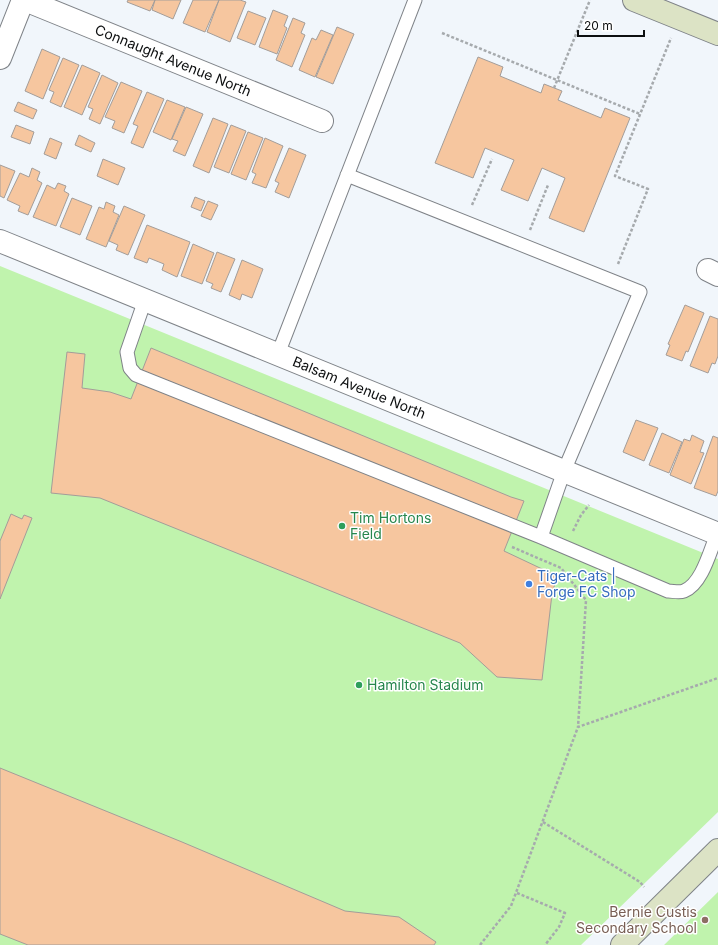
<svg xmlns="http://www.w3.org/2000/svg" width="718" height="945" font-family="Inter,sans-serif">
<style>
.green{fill:#c0f3ad}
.building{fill:#f6c69f;stroke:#a39d99}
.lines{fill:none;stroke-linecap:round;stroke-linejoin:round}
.lane-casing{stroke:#7f8388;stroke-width:15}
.street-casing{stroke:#7f8388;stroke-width:24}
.secondary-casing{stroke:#7f8388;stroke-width:24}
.path{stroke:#a6aaad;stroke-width:2.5;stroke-dasharray:3 2;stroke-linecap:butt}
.lane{stroke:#fff;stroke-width:13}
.street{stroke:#fff;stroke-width:22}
.secondary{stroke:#dce3c5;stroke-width:22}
.leisure-dot{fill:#2e9e5b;stroke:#fff;stroke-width:1.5}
.shop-dot{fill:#3f7fe0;stroke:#fff;stroke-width:1.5}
.education-dot{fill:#8d6e63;stroke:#fff;stroke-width:1.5}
.labels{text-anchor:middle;stroke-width:3;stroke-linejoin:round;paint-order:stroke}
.street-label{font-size:14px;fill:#0d0f10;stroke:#fff}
.leisure-label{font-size:14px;fill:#27864d;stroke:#fff;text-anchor:start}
.shop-label{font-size:14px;fill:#366cbe;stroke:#fff;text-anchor:start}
.education-label{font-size:14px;fill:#785e54;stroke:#fff;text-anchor:end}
</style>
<rect width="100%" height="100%" fill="#f1f6fb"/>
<path class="green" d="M0 266 718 559V812L581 945H0Z
M718 892V945H664Z"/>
<path class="building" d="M128 0H155L150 11 127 2Z
M155 0H181L173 19 152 10Z
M193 0H219L205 32 183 23Z
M219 0H240L246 2 230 42 207 32Z
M273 10 288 16 284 26 287 28 277 54 259 47Z
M248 11 266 18 255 45 237 38Z
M293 18 305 23 301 33 305 35 292 67 276 60Z
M337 27 354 34 333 84 316 77Z
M321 30 333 35 315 77 299 70 312 38 316 40Z
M42 49 60 57 43 99 25 91Z
M478 57 503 67 500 76 541 93 544 84 562 91 558 100 601 118 605 108 630 118 584 232 549 218 565 178 542 168 528 201 501 190 514 160 485 148 473 178 435 163Z
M63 58 79 65 61 107 50 102 54 92 49 90Z
M82 65 100 73 82 115 64 107Z
M102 75 118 83 100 124 89 119 93 109 88 107Z
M121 82 142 91 124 133 112 128 115 121 105 117Z
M147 92 164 99 143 148 131 143 138 126 133 124Z
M167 100 185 107 171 140 153 132Z
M18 102 37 110 33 119 14 111Z
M186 107 203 114 185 156 173 151 178 141 172 139Z
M213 118 228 124 209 173 193 166Z
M16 125 34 132 30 144 11 137Z
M231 125 246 131 229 173 214 167Z
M248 132 263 138 246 180 231 174Z
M79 135 95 143 91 152 75 145Z
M50 138 62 143 56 159 44 154Z
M265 138 283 146 266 188 252 183 256 174 252 172Z
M289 148 306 155 289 198 275 192 279 183 275 181Z
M103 159 125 168 118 185 97 176Z
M0 165 15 171 4 198 0 196Z
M32 168 40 172 37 180 42 183 28 215 18 211 20 206 7 200 20 173 29 177Z
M58 183 66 186 64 191 69 194 56 226 33 217 47 185 55 189Z
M195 197 205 201 201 211 191 207Z
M72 198 92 206 80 235 60 227Z
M208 201 218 205 211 220 201 216Z
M106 202 115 206 113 212 119 215 106 247 86 239 99 207 104 209Z
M124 206 145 215 128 255 116 250 118 245 109 241Z
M147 225 190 242 177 277 162 270 164 264 149 258 147 263 134 258Z
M193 244 214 253 202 284 181 276Z
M217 252 235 259 221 292 211 288 213 284 206 281Z
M242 260 263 269 252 298 242 294 240 300 229 295Z
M685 305 704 313 688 352 686 351 682 361 666 355 670 345 668 344Z
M710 316 718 319V356L715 364 712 363 708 373 690 366Z
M151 348 511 497 524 501 504 551 557 576 552 594 542 680 497 677 460 643 100 498 51 493 67 352 85 354 82 388 110 392 131 399Z
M636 420 658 428 644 461 623 452Z
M662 433 682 442 669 473 649 465Z
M692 435 704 441 700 452 704 453 691 484 670 475 684 439 690 441Z
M713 436 718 438V491L716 496 694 488Z
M11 514 22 519 24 515 32 518 0 599V541Z
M0 768 182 842 345 911 399 917 436 942 434 945H28L0 934Z"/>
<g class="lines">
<g class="lane-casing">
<path id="lane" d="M347 175 640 292 564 471 541 537
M145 300 127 352 130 368 136 375 541 537 668 591C673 591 679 593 684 591 702 584 710 551 717 534
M278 354 415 0"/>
</g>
<g class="street-casing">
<g id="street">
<path id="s1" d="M25 0 322 121"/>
<path d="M0 58 23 0"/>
<path id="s2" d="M0 241 718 534"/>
<path d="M708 270 718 275"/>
</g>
</g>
<g class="secondary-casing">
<path id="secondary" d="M634 0 718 34
M622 945 718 850"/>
</g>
<path class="path" d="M442 33 640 114
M554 88 590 0
M472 205 492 159
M530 230 548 185
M618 264 648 189 615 176 671 38
M573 531 581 515 589 505
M512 547 561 568 586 600 578 727
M543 822 640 882 644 887
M517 893 565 913 559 927 545 945
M480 945 511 906 578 727 718 678"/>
<use href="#lane" class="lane"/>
<use href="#street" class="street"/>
<use href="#secondary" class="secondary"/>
</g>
<g class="leisure-dot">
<circle cx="342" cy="526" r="4"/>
<circle cx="359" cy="685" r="4"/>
</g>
<circle class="shop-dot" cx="529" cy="584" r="4"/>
<circle class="education-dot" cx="705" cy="920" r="4"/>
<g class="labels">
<g class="street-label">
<text dy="5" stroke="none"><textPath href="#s1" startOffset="160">Connaught Avenue North</textPath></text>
<text dy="5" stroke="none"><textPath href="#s2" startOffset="388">Balsam Avenue North</textPath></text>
</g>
<g class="leisure-label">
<text x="350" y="523">Tim Hortons<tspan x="350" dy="16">Field</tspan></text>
<text x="367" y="690">Hamilton Stadium</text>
</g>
<g class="shop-label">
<text x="537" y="581">Tiger-Cats |<tspan x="537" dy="16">Forge FC Shop</tspan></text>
</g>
<g class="education-label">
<text x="697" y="917">Bernie Custis<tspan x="697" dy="16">Secondary School</tspan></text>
</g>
</g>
<path d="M578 30v6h66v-6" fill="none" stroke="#0d0f10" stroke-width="2"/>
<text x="584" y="30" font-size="12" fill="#0d0f10" stroke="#ffffff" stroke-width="3" paint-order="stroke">20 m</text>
</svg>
